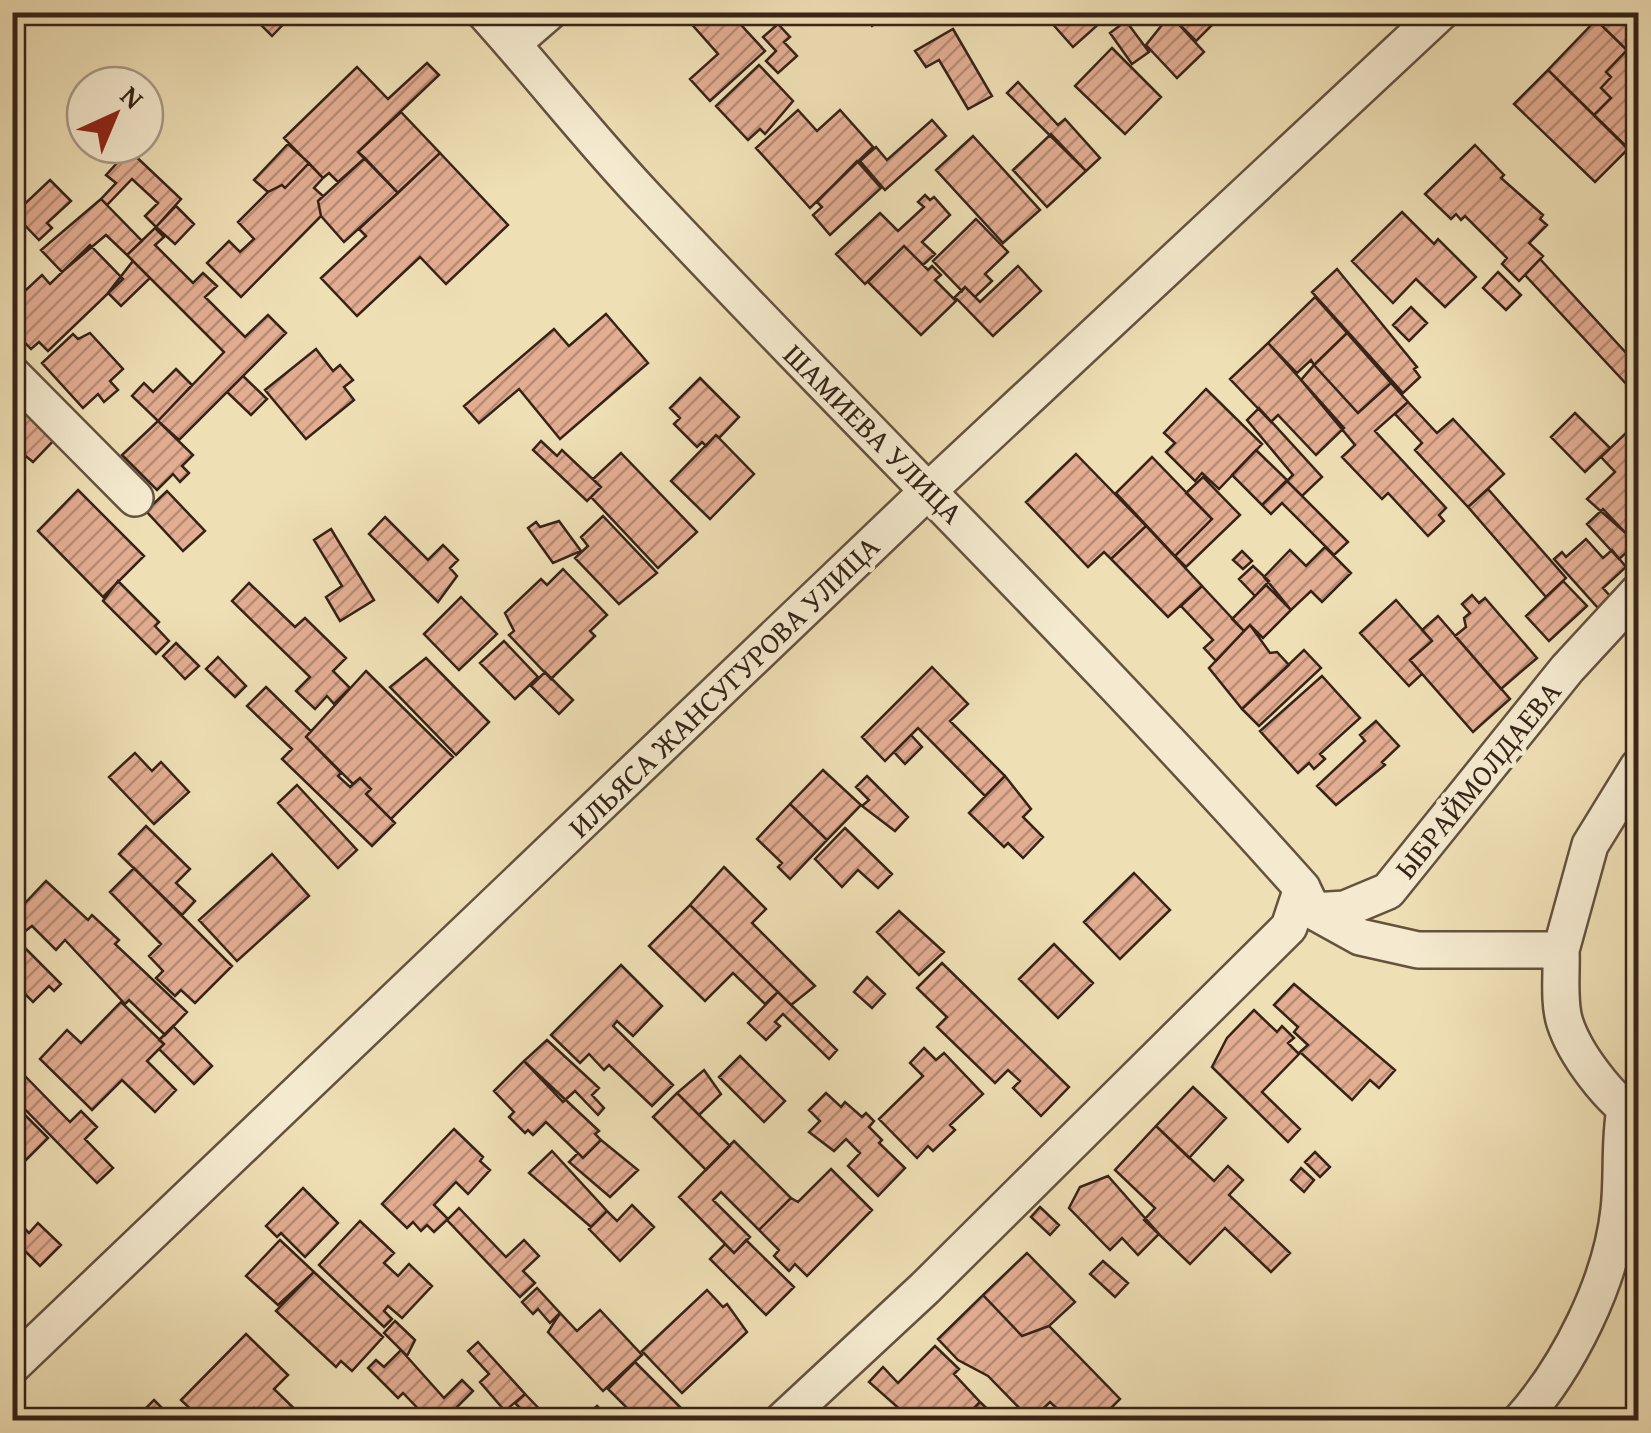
<svg xmlns="http://www.w3.org/2000/svg" width="1651" height="1433" font-family="'Gentium Book Plus',serif">
<style>
.building{fill:url(#building-hatch);stroke:#362318;stroke-width:2.5}
.lines{fill:none;stroke-linecap:round;stroke-linejoin:round}
.minor-casing{stroke:#64523f;stroke-width:40}
.minor{stroke:#f5eacf;stroke-width:35}
.labels{text-anchor:middle;stroke-width:9;stroke-linejoin:round;paint-order:stroke}
.street-label{font-size:30px;fill:#362318;stroke:#f5eacf}
</style>
<defs>
<pattern id="building-hatch" width="6" height="6" patternUnits="userSpaceOnUse" patternTransform="scale(2.5)"><rect width="6" height="6" fill="#e3ad92"/><path d="M-1 1l2-2M0 6l6-6M5 7l2-2" fill="none" stroke="#b98c76"/></pattern>
</defs>
<rect width="100%" height="100%" fill="#efdfb5"/>
<filter id="stains"><feTurbulence type="fractalNoise" baseFrequency=".002" numOctaves="4"/><feColorMatrix values="0 0 0 0 .2 0 0 0 0 .09 0 0 0 0 .02 0 0 0 .5 -.17"/></filter>
<radialGradient id="worn" r=".72"><stop offset=".6" stop-color="#630" stop-opacity="0"/><stop offset="1" stop-color="#630" stop-opacity=".3"/></radialGradient>
<path class="building" d="M248 12H295L272 36Z
M626 12H646L634 22Z
M696 12H735L732 15 765 51 710 101 690 79 718 54 688 20Z
M860 12H886L872 26Z
M1042 12H1085L1089 17 1094 12 1110 14 1073 47Z
M1173 12H1225L1196 41 1170 15Z
M1610 12H1632L1638 19V61L1599 23Z
M1170 15 1204 52 1177 78 1146 45Z
M1596 20 1627 50 1606 72 1611 77 1601 88 1611 98 1594 115 1548 70Z
M1126 21 1149 52 1132 64 1110 33Z
M778 24 790 37 784 42 797 56 778 73 766 61 776 51 763 37Z
M953 29 992 96 968 109 939 60 926 67 915 51Z
M1112 48 1161 97 1125 134 1075 86Z
M1627 50 1638 61V148L1633 153 1594 115 1611 98 1601 88 1611 77 1606 72Z
M427 63 439 75 358 152 365 158 338 182 329 173 323 178 284 138 357 67 388 99Z
M759 65 793 101 765 134 760 129 748 140 716 106Z
M1548 70 1628 149 1595 182 1514 104Z
M1018 82 1058 125 1065 119 1100 158 1086 171 1007 93Z
M798 110 817 131 840 110 873 147 810 208 756 148Z
M401 112 440 153 398 193 358 152Z
M932 120 946 136 885 190 860 161 876 147 887 160Z
M1051 134 1086 171 1047 207 1013 170Z
M973 136 1040 210 1003 243 936 170Z
M288 144 309 163 285 188 282 185 268 192 254 180Z
M1475 145 1504 175 1501 178 1543 215 1540 219 1547 225 1529 243 1543 256 1519 281 1502 264 1507 258 1465 216 1461 220 1456 214 1451 219 1425 194Z
M129 150 181 199 156 227 145 216 158 203 132 179 107 205 101 199 116 183 106 175Z
M440 153 508 225 446 284 420 257 357 316 321 278 366 236 359 229Z
M365 158 398 193 344 242 321 216 318 201Z
M857 161 881 188 830 235 813 215 822 207 817 202Z
M309 163 323 178 314 188 323 196 318 201 321 216 241 297 207 263 229 241 240 252 254 239 238 222 268 192 282 185 285 188Z
M50 180 71 201 47 223 52 228 39 240 14 214Z
M925 195 930 200 934 197 950 215 922 242 935 254 923 265 904 246 865 284 836 254 880 213 898 231 924 207 918 202Z
M101 199 142 241 127 255 106 235 62 272 41 250Z
M176 206 194 224 175 244 156 227Z
M1402 212 1434 244 1438 239 1476 277 1445 307 1416 279 1393 303 1352 261Z
M976 219 1008 252 985 274 992 281 975 297 965 287 962 291 933 261Z
M155 228 164 237 155 245 193 283 203 273 217 286 205 297 245 337 268 315 286 333 179 440 158 421 224 352 127 255Z
M90 245 123 279 48 351 39 342 31 349 12 329V303L42 275 50 284Z
M904 246 928 270 932 266 941 275 935 280 956 301 921 335 868 282Z
M1540 259 1638 366V381L1630 388 1525 275Z
M133 261 150 278 121 306 108 293Z
M1018 266 1041 291 993 336 955 297 965 287 980 302Z
M1337 269 1417 367 1414 369 1420 377 1403 393 1312 292Z
M1498 272 1521 295 1506 310 1483 288Z
M1315 297 1347 333 1314 365 1311 360 1297 373 1268 343Z
M1411 307 1427 323 1409 341 1393 325Z
M606 314 648 363 560 439 519 389 479 423 464 406 554 329 569 346Z
M90 333 123 369 110 381 118 390 104 402 98 394 83 408 42 363 73 334 78 339Z
M1347 333 1391 383 1358 413 1314 365Z
M1268 343 1344 428 1316 455 1278 415 1271 422 1230 379Z
M316 349 333 371 340 365 353 380 344 387 354 400 306 439 265 390Z
M1314 365 1358 413 1391 383 1408 402 1375 431 1446 508 1439 515 1444 521 1428 536 1388 493 1382 499 1342 457 1355 445 1301 380Z
M176 369 192 385 158 421 132 396 144 383 153 392Z
M243 376 267 399 251 415 227 392Z
M700 378 739 417 719 438 716 435 706 446 702 442 697 447 674 424 680 418 670 408Z
M1206 389 1262 444 1219 489 1202 473 1195 481 1166 452 1175 443 1164 433Z
M1408 402 1437 433 1453 419 1504 474 1468 507 1415 450 1422 443 1395 414Z
M20 404 56 438 33 462 12 445V412Z
M1259 408 1322 477 1302 496 1287 481 1293 475 1247 420Z
M1575 413 1610 448 1585 472 1551 437Z
M158 421 193 455 182 466 189 473 180 482 173 474 157 490 122 455Z
M1638 422V443L1628 431Z
M1628 431 1638 443V531L1630 537 1587 499 1615 472 1601 457Z
M716 435 754 474 710 519 671 481Z
M541 441 557 456 562 450 601 487 587 501 533 450Z
M1256 450 1287 480 1262 505 1232 475Z
M621 453 697 532 658 568 591 497 601 487 593 479Z
M1076 454 1146 526 1111 559 1104 552 1088 567 1026 502Z
M1152 457 1212 519 1175 556 1116 493Z
M1203 477 1240 515 1186 567 1175 556 1212 519 1186 493Z
M1287 481 1348 542 1334 555 1282 503 1271 514 1262 505Z
M1488 489 1566 578 1546 597 1468 507Z
M78 490 144 556 103 597 38 531Z
M167 491 205 531 183 551 146 511Z
M1603 509 1636 544 1619 559 1587 524Z
M603 516 657 573 619 604 575 558 588 546 581 537Z
M385 517 428 560 443 545 458 560 450 568 457 576 438 602 369 534Z
M559 521 581 551 553 563 528 528 536 522 540 527Z
M1146 526 1202 586 1168 617 1111 559Z
M331 529 374 600 340 621 326 597 342 586 314 540Z
M1586 539 1603 558 1612 550 1626 567 1603 588 1611 597 1598 608 1554 559 1562 552 1566 557Z
M1325 547 1351 573 1322 602 1311 591 1291 610 1264 577 1290 550 1306 566Z
M1242 551 1252 561 1243 569 1233 560Z
M1253 566 1269 581 1255 596 1239 579Z
M563 569 607 615 590 631 595 636 551 679 509 635 514 631 505 613 541 579 547 585Z
M118 581 159 622 155 626 169 641 156 654 103 601Z
M1563 581 1587 606 1549 641 1526 616Z
M249 583 295 627 305 618 346 658 333 671 350 688 334 704 327 696 315 709 296 691 310 677 232 601Z
M1266 585 1291 610 1263 638 1250 625 1244 631 1232 619Z
M1202 586 1244 631 1216 661 1204 648 1213 640 1181 606Z
M1472 595 1479 603 1485 598 1537 658 1501 689 1455 636 1466 627 1464 618 1470 613 1462 604Z
M461 597 497 634 459 670 424 634Z
M1396 600 1432 641 1410 660 1422 674 1409 686 1360 633Z
M1438 616 1510 699 1473 732 1410 660 1432 641 1422 630Z
M1250 625 1270 653 1277 652 1289 665 1242 709 1209 668Z
M504 641 538 677 515 699 480 663Z
M176 643 199 666 185 679 163 656Z
M1304 650 1321 668 1259 726 1242 709Z
M218 657 246 686 235 697 206 669Z
M426 658 489 722 456 755 390 687Z
M932 667 968 704 950 721 1005 776 985 796 918 728 885 761 862 737Z
M366 671 453 757 391 819 366 794 371 789 360 778 353 784 306 737Z
M545 672 573 700 559 714 531 686Z
M1322 676 1360 718 1320 754 1325 759 1314 769 1309 763 1298 773 1260 731Z
M266 687 311 731 306 737 341 773 338 776 350 787 360 778 371 789 366 794 395 823 372 846 282 759 292 749 247 706Z
M1376 721 1399 746 1382 762 1385 765 1336 805 1317 786 1365 741 1360 735Z
M911 735 922 747 905 764 894 752Z
M135 753 152 771 161 762 189 792 154 824 109 777Z
M823 770 861 805 827 840 790 804Z
M867 776 908 817 895 831 862 806 869 800 856 787Z
M1005 776 1031 809 1023 817 1043 837 1023 858 1008 843 1004 847 969 813Z
M297 785 357 850 338 868 278 803Z
M790 804 827 840 790 879 778 867 782 863 757 839Z
M146 826 190 869 176 883 195 901 182 915 119 854Z
M845 828 892 874 878 888 858 870 842 887 815 859Z
M272 854 309 896 237 961 199 920Z
M724 867 766 909 752 923 815 986 791 1005 690 905Z
M134 868 232 966 195 1003 181 990 175 996 156 978 163 971 149 956 161 944 110 892Z
M1134 873 1170 910 1120 959 1084 922Z
M46 881 88 920 92 915 119 940 115 944 187 1012 165 1035 129 1000 125 1004 65 940 56 950 32 926 12 941V889L26 902Z
M690 905 778 992 765 1004 733 973 705 1001 649 946Z
M899 911 944 952 919 975 877 932Z
M15 938 61 984 54 991 49 986 33 1002 12 981Z
M1054 944 1093 983 1058 1018 1019 979Z
M942 963 1069 1087 1041 1116 1013 1088 1020 1081 1008 1070 995 1083 937 1027 947 1017 917 988Z
M621 965 662 1006 633 1036 617 1021 613 1026 673 1085 652 1106 609 1065 604 1070 589 1054 580 1063 551 1035Z
M867 977 885 994 872 1008 854 992Z
M1294 984 1395 1070 1379 1088 1370 1080 1352 1100 1300 1052 1308 1045 1294 1032 1298 1027 1274 1005Z
M778 992 837 1050 829 1059 783 1014 775 1022 780 1026 766 1040 748 1023Z
M121 1002 164 1044 147 1061 176 1090 155 1112 122 1080 92 1110 40 1059 67 1030 81 1043Z
M1254 1010 1277 1032 1282 1026 1294 1038 1288 1043 1299 1054 1262 1092 1300 1129 1288 1142 1212 1067 1227 1038Z
M173 1026 212 1066 194 1084 159 1049 164 1044 159 1040Z
M547 1040 599 1088 592 1095 604 1108 598 1115 575 1091 563 1102 524 1061Z
M924 1048 936 1060 944 1053 983 1094 950 1125 955 1130 933 1151 928 1146 917 1158 879 1119 923 1076 910 1063Z
M740 1056 785 1101 764 1122 719 1077Z
M524 1061 599 1131 595 1134 601 1140 583 1158 546 1122 533 1135 528 1130 525 1133 509 1117 514 1112 494 1091Z
M704 1070 721 1094 699 1115 677 1093Z
M22 1073 70 1122 81 1111 97 1127 85 1139 113 1168 97 1183 12 1096V1082Z
M1193 1087 1226 1118 1189 1158 1156 1126Z
M677 1093 730 1146 706 1170 653 1117Z
M826 1093 841 1107 845 1102 862 1117 866 1113 874 1121 869 1127 882 1140 879 1143 905 1168 878 1196 848 1166 860 1153 846 1139 834 1151 809 1132 820 1121 809 1110Z
M12 1102 48 1138 12 1174Z
M1156 1126 1214 1181 1228 1166 1243 1180 1229 1195 1290 1253 1271 1272 1225 1228 1190 1264 1144 1220 1155 1208 1115 1170Z
M454 1129 483 1157 480 1161 490 1170 468 1194 456 1182 434 1205 448 1219 434 1232 427 1225 421 1231 413 1222 407 1228 382 1204Z
M601 1140 638 1170 610 1197 569 1162 578 1153 583 1158Z
M734 1141 791 1198 759 1230 721 1192 713 1200 750 1237 734 1253 679 1197Z
M552 1151 607 1211 591 1227 529 1173Z
M1315 1152 1330 1167 1320 1177 1305 1162Z
M1301 1168 1314 1180 1304 1192 1291 1180Z
M831 1169 872 1210 807 1276 795 1264 789 1271 774 1256 779 1250 759 1230 791 1198 798 1202Z
M1108 1176 1159 1234 1138 1255 1122 1238 1110 1250 1069 1208 1080 1187Z
M303 1188 338 1223 305 1257 281 1233 277 1237 266 1226Z
M632 1205 654 1227 620 1261 589 1229 607 1211 617 1221Z
M1040 1207 1059 1225 1050 1235 1031 1217Z
M459 1208 506 1257 524 1240 539 1256 523 1271 535 1283 520 1297 447 1220Z
M12 1216 29 1233 38 1223 61 1245 40 1266 12 1238Z
M360 1221 394 1253 384 1263 398 1276 409 1264 432 1286 402 1318 388 1306 384 1311 392 1319 384 1327 319 1265Z
M280 1240 314 1272 278 1305 246 1276Z
M746 1240 794 1287 766 1315 710 1259 725 1244 734 1253Z
M1027 1253 1075 1302 1049 1326 1022 1336 983 1295Z
M1103 1261 1128 1283 1115 1297 1090 1274Z
M314 1272 383 1337 352 1371 341 1361 336 1367 276 1311Z
M537 1288 560 1313 550 1323 538 1309 533 1314 522 1302Z
M707 1290 723 1307 727 1304 747 1332 682 1393 642 1351Z
M983 1295 1022 1336 1049 1326 1120 1399 1099 1420H1069L1050 1402 1031 1420 988 1376 958 1360 938 1339Z
M600 1310 642 1355 603 1391 548 1332 560 1313 577 1331Z
M395 1321 415 1340 407 1356 384 1333Z
M246 1334 288 1375 274 1389 306 1420H268L254 1408 242 1420H202L181 1400Z
M478 1342 525 1394 505 1411 480 1382 489 1374 468 1351Z
M935 1346 959 1369 954 1374 980 1402 962 1420H912L869 1382 883 1367 898 1383Z
M401 1350 444 1398 462 1380 473 1391 444 1420H429L403 1393 398 1398 368 1368 376 1360 384 1367Z
M635 1362 693 1420H639L608 1389Z
M525 1394 550 1420H532L515 1403Z
M154 1400 174 1420H148L141 1413Z
M980 1402 999 1420H962Z
M597 1406 611 1420H574L585 1410 589 1413Z"/>
<g class="lines">
<g class="minor-casing">
<path id="minor" d="M484 12C540 74 591 140 649 201 865 431 1092 652 1302 888L1289 927 925 1288 783 1420
M512 44 549 12
M12 374 135 498
M1302 888 1313 911 1345 909 1388 891 1567 669 1638 592
M1313 911 1360 937 1418 950H1561C1562 973 1558 1002 1565 1023 1575 1054 1610 1101 1638 1117
M1561 950 1590 845 1638 767
M12 1366 928 491 1441 12
M1521 1420C1568 1367 1611 1283 1619 1210 1623 1176 1619 1143 1625 1109"/>
</g>
<use href="#minor" class="minor"/>
</g>
<g class="labels">
<g class="street-label">
<text transform="translate(873 434) rotate(45)" y="10">ШАМИЕВА УЛИЦА</text>
<text transform="translate(724 687) rotate(-44)" y="10">ИЛЬЯСА ЖАНСУГУРОВА УЛИЦА</text>
<text transform="translate(1478 780) rotate(-51)" y="10">ЫБРАЙМОЛДАЕВА</text>
</g>
</g>
<rect width="1651" height="1433" fill="none" stroke="#efdfb5" stroke-width="50"/>
<rect x="15" y="15" width="1621" height="1403" fill="none" stroke="#362318" stroke-width="5"/>
<rect x="25" y="25" width="1601" height="1383" fill="none" stroke="#362318" stroke-width="2.5"/>
<g transform="translate(115 115) rotate(44)"><circle r="48" fill="#f5eacf" stroke="#a99a86" stroke-width="2.5"/>
<path d="M0-8L18 38L0 25L-18 38Z" fill="#8f2418"/>
<text y="-15" font-size="28" font-weight="bold" text-anchor="middle" fill="#362318">N</text>
</g>
<rect width="100%" height="100%" filter="url(#stains)"/>
<rect width="100%" height="100%" fill="url(#worn)"/>
</svg>
